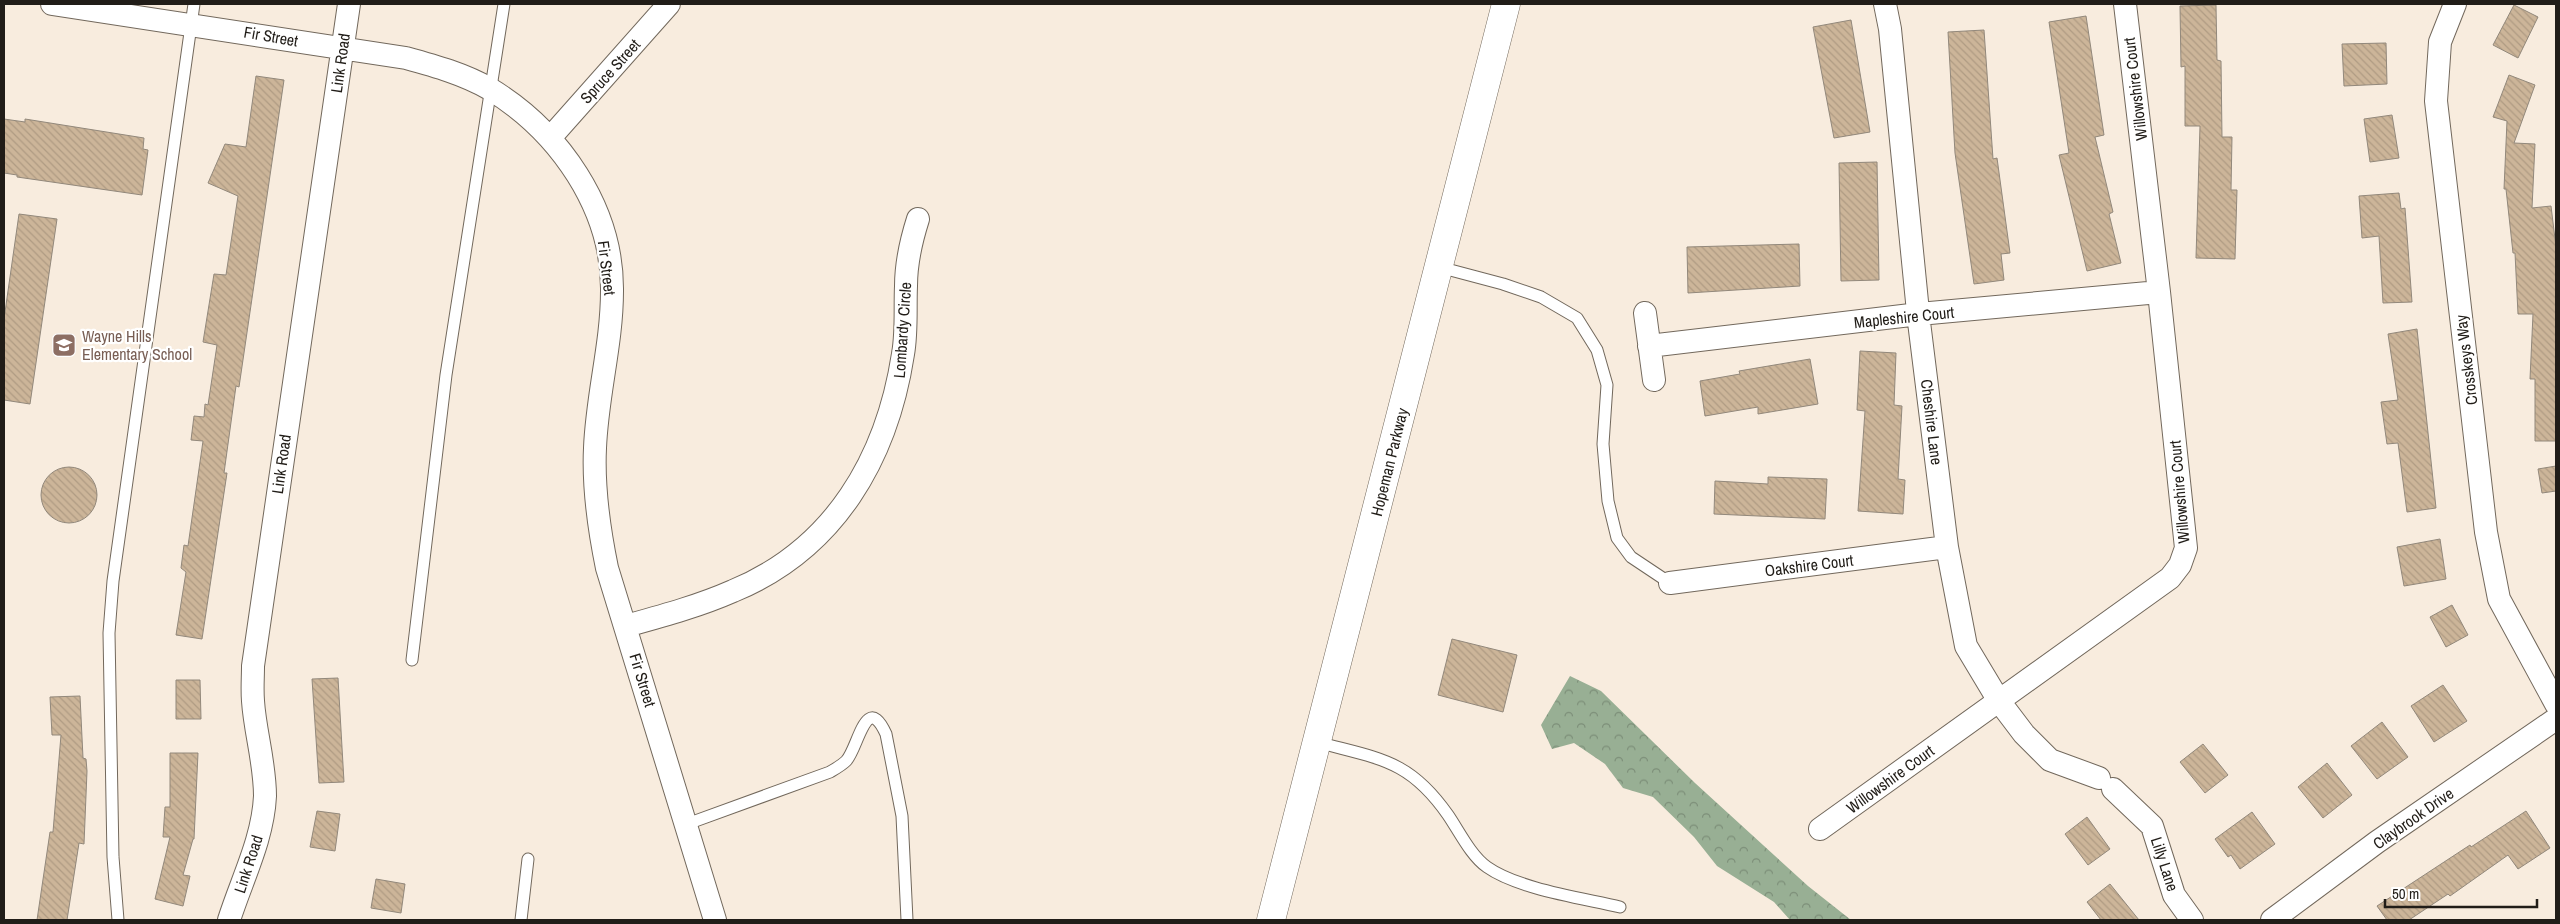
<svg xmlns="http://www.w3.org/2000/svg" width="2560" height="924" font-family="'Archivo Narrow',sans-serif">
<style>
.forest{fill:url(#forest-crowns)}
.building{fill:url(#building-back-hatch);stroke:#92887b}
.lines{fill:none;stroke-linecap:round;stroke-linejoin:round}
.lane-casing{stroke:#72685c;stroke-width:13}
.street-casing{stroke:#72685c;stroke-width:24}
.secondary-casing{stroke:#72685c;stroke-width:29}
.lane{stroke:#fff;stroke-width:11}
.street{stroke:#fff;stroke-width:22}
.secondary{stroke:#fff;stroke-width:28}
.labels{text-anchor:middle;stroke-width:4.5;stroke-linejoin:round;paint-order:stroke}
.street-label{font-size:16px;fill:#211d18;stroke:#fff}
.education-label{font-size:16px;fill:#785e54;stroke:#fff;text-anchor:start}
</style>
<defs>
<pattern id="forest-crowns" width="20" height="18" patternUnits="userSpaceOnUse" patternTransform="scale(1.25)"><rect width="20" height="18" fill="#98af94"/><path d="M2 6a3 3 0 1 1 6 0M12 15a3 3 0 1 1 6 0" fill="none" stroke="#7c8e78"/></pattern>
<pattern id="building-back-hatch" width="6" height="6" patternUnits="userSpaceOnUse" patternTransform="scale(1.25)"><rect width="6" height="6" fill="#ccb599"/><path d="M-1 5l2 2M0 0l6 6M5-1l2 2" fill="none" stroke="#af9b83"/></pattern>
</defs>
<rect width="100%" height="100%" fill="#f8ecde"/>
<path class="forest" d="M1570 676 1601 691 1695 783 1808 886 1851 920H1790L1774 902 1717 866 1694 837 1653 797 1623 788 1605 764 1574 743 1552 749 1541 725Z"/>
<path class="building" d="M2216 5 2217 60 2221 61 2222 137H2232L2231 190H2237L2235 259 2196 258 2200 126H2185V66L2181 67 2180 6Z
M2514 5 2538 17 2518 58 2493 45Z
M2086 16 2104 135 2095 137 2113 212 2109 214 2121 263 2087 271 2059 155 2069 153 2049 22Z
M1851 20 1870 132 1834 138 1813 27Z
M1984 30 1993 159 1997 158 2010 253 2001 254 2004 280 1974 284 1955 153 1948 32Z
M2386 43 2387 84 2344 86 2342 44Z
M2509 75 2535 85 2514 143 2535 144 2532 208 2551 206 2556 247V441H2535V379H2530L2533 314H2518L2515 253H2513L2506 189H2504L2507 121 2493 117Z
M256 76 284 80 239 387 236 386 224 473H227L202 639 176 635 186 572 181 568 184 545 188 546 203 441 191 440 194 416 204 417 205 404 208 405 217 345 203 342 214 274 226 275 238 196 208 183 225 144 246 147Z
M2392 115 2399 158 2370 162 2364 119Z
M4 119 25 122V119L144 138 143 149 148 150 142 195 17 177V175L4 173Z
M1877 162 1879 280 1841 281 1839 163Z
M2399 193 2401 209 2405 208 2412 302 2383 303 2379 236 2362 238 2359 196Z
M19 214 57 219 30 404 4 400V319Z
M1799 244 1800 286 1688 293 1687 247Z
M2417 329 2436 508 2407 512 2398 443 2387 444 2381 402 2398 400 2388 334Z
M1860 351 1896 353 1894 405 1902 406 1898 479 1905 480 1903 514 1858 511 1865 411 1857 410Z
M1810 359 1818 404 1758 414V407L1705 416 1700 381 1740 374 1739 371Z
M2556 466V491L2542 493 2538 469Z
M41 495a28 28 0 1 1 56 0a28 28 0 1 1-56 0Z
M1768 477 1827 479 1825 519 1714 514 1715 481 1768 484Z
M2440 539 2446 579 2404 586 2397 547Z
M2452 605 2468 635 2446 647 2430 617Z
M1452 639 1517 655 1503 712 1438 695Z
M338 678 344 782 319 783 312 679Z
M176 680H200L201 719H176Z
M2443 685 2467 721 2434 742 2411 706Z
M80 696 83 758 86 759 87 771 84 844 79 843 67 920H37L50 832H53L61 735H52L50 697Z
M2382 722 2408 757 2377 779 2351 746Z
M2203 744 2228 775 2205 793 2180 762Z
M170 753H198L194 839H193L183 875 190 876 183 906 155 899 170 837H163L165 807H170Z
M2327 763 2352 795 2323 818 2298 787Z
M317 811 340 814 335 851 310 847Z
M2526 811 2550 848 2518 869 2508 855 2450 896 2448 894 2409 920H2387L2377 906 2470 845 2471 847Z
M2252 812 2275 844 2240 869 2231 855 2228 857 2215 839Z
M2087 817 2110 849 2088 865 2065 834Z
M376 879 405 884 401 913 371 908Z
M2110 884 2139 920H2101L2087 902Z"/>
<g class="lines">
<g class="lane-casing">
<path id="lane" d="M1439 267 1503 284 1541 297 1577 318 1597 350 1607 385 1603 444 1608 501 1617 538 1631 557 1670 583
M412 660 446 375 504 4
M1317 742C1379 759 1409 759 1448 815 1459 831 1471 856 1487 867 1518 889 1582 898 1620 907
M687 824 830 772C835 769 842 765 846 761 858 749 866 690 886 734L902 816 907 920
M118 920 113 857 109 633 113 581 194 4
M521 920 528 859"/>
</g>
<g class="street-casing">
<path id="street" d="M52 4 406 58C435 66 464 74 490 89 559 131 613 208 612 291 612 344 597 395 595 448 593 489 599 529 607 568L715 920
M1885 4 1890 29 1919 322 1947 547 1966 646 1999 701 2024 734 2050 760 2099 778
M2455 4 2440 42 2436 101 2486 532 2499 599 2556 704
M550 138 669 4
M1645 313 1654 380
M1649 346 1919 314 2159 292
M1670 583 1947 547
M626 626C662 616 699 606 733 591 835 549 887 458 903 354 907 332 905 308 906 286 906 263 911 241 918 219
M2113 789 2152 826 2174 895 2192 920
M1820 829 2170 578 2180 565 2186 548 2159 292 2125 4
M229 920C242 879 263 839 265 796 265 763 255 732 253 701 252 689 253 678 253 666L349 4
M2272 920 2377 842 2556 719"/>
</g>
<g class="secondary-casing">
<path id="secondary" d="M1271 920 1506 4"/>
</g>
<use href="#lane" class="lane"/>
<use href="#street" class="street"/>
<use href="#secondary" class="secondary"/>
</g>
<defs>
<g id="school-square" transform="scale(1.25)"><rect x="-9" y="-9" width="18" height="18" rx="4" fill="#8d6e63" stroke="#fff"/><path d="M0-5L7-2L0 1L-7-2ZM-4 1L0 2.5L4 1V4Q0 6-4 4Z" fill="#fff"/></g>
</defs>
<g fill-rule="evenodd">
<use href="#school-square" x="64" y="345"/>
</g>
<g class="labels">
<g class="street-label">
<text transform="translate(271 36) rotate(10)" y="6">Fir Street</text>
<text transform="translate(340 63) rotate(-82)" y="6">Link Road</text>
<text transform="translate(610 71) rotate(-48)" y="6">Spruce Street</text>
<text transform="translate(2135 89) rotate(-97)" y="6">Willowshire Court</text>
<text transform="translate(607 268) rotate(83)" y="6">Fir Street</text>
<text transform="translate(1904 317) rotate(-6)" y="6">Mapleshire Court</text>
<text transform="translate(902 330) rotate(-86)" y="6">Lombardy Circle</text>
<text transform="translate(2466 360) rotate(-97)" y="6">Crosskeys Way</text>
<text transform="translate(1932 422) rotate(83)" y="6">Cheshire Lane</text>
<text transform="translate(1389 462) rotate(-76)" y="6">Hopeman Parkway</text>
<text transform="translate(281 464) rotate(-82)" y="6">Link Road</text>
<text transform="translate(2179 492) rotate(-95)" y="6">Willowshire Court</text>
<text transform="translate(1809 565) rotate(-7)" y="6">Oakshire Court</text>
<text transform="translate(643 680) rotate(73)" y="6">Fir Street</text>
<text transform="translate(1890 779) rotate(-36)" y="6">Willowshire Court</text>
<text transform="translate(2413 818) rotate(-35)" y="6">Claybrook Drive</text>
<text transform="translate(248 864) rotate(-72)" y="6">Link Road</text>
<text transform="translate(2165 864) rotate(72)" y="6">Lilly Lane</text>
</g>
<g class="education-label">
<text x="82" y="342">Wayne Hills<tspan x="82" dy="18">Elementary School</tspan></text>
</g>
</g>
<rect width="2560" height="924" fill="none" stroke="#211d18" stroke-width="10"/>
<path d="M2385 899v8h152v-8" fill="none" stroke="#211d18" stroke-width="2.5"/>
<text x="2392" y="899" font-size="15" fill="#211d18" stroke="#ffffff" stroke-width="4" paint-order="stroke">50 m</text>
</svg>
